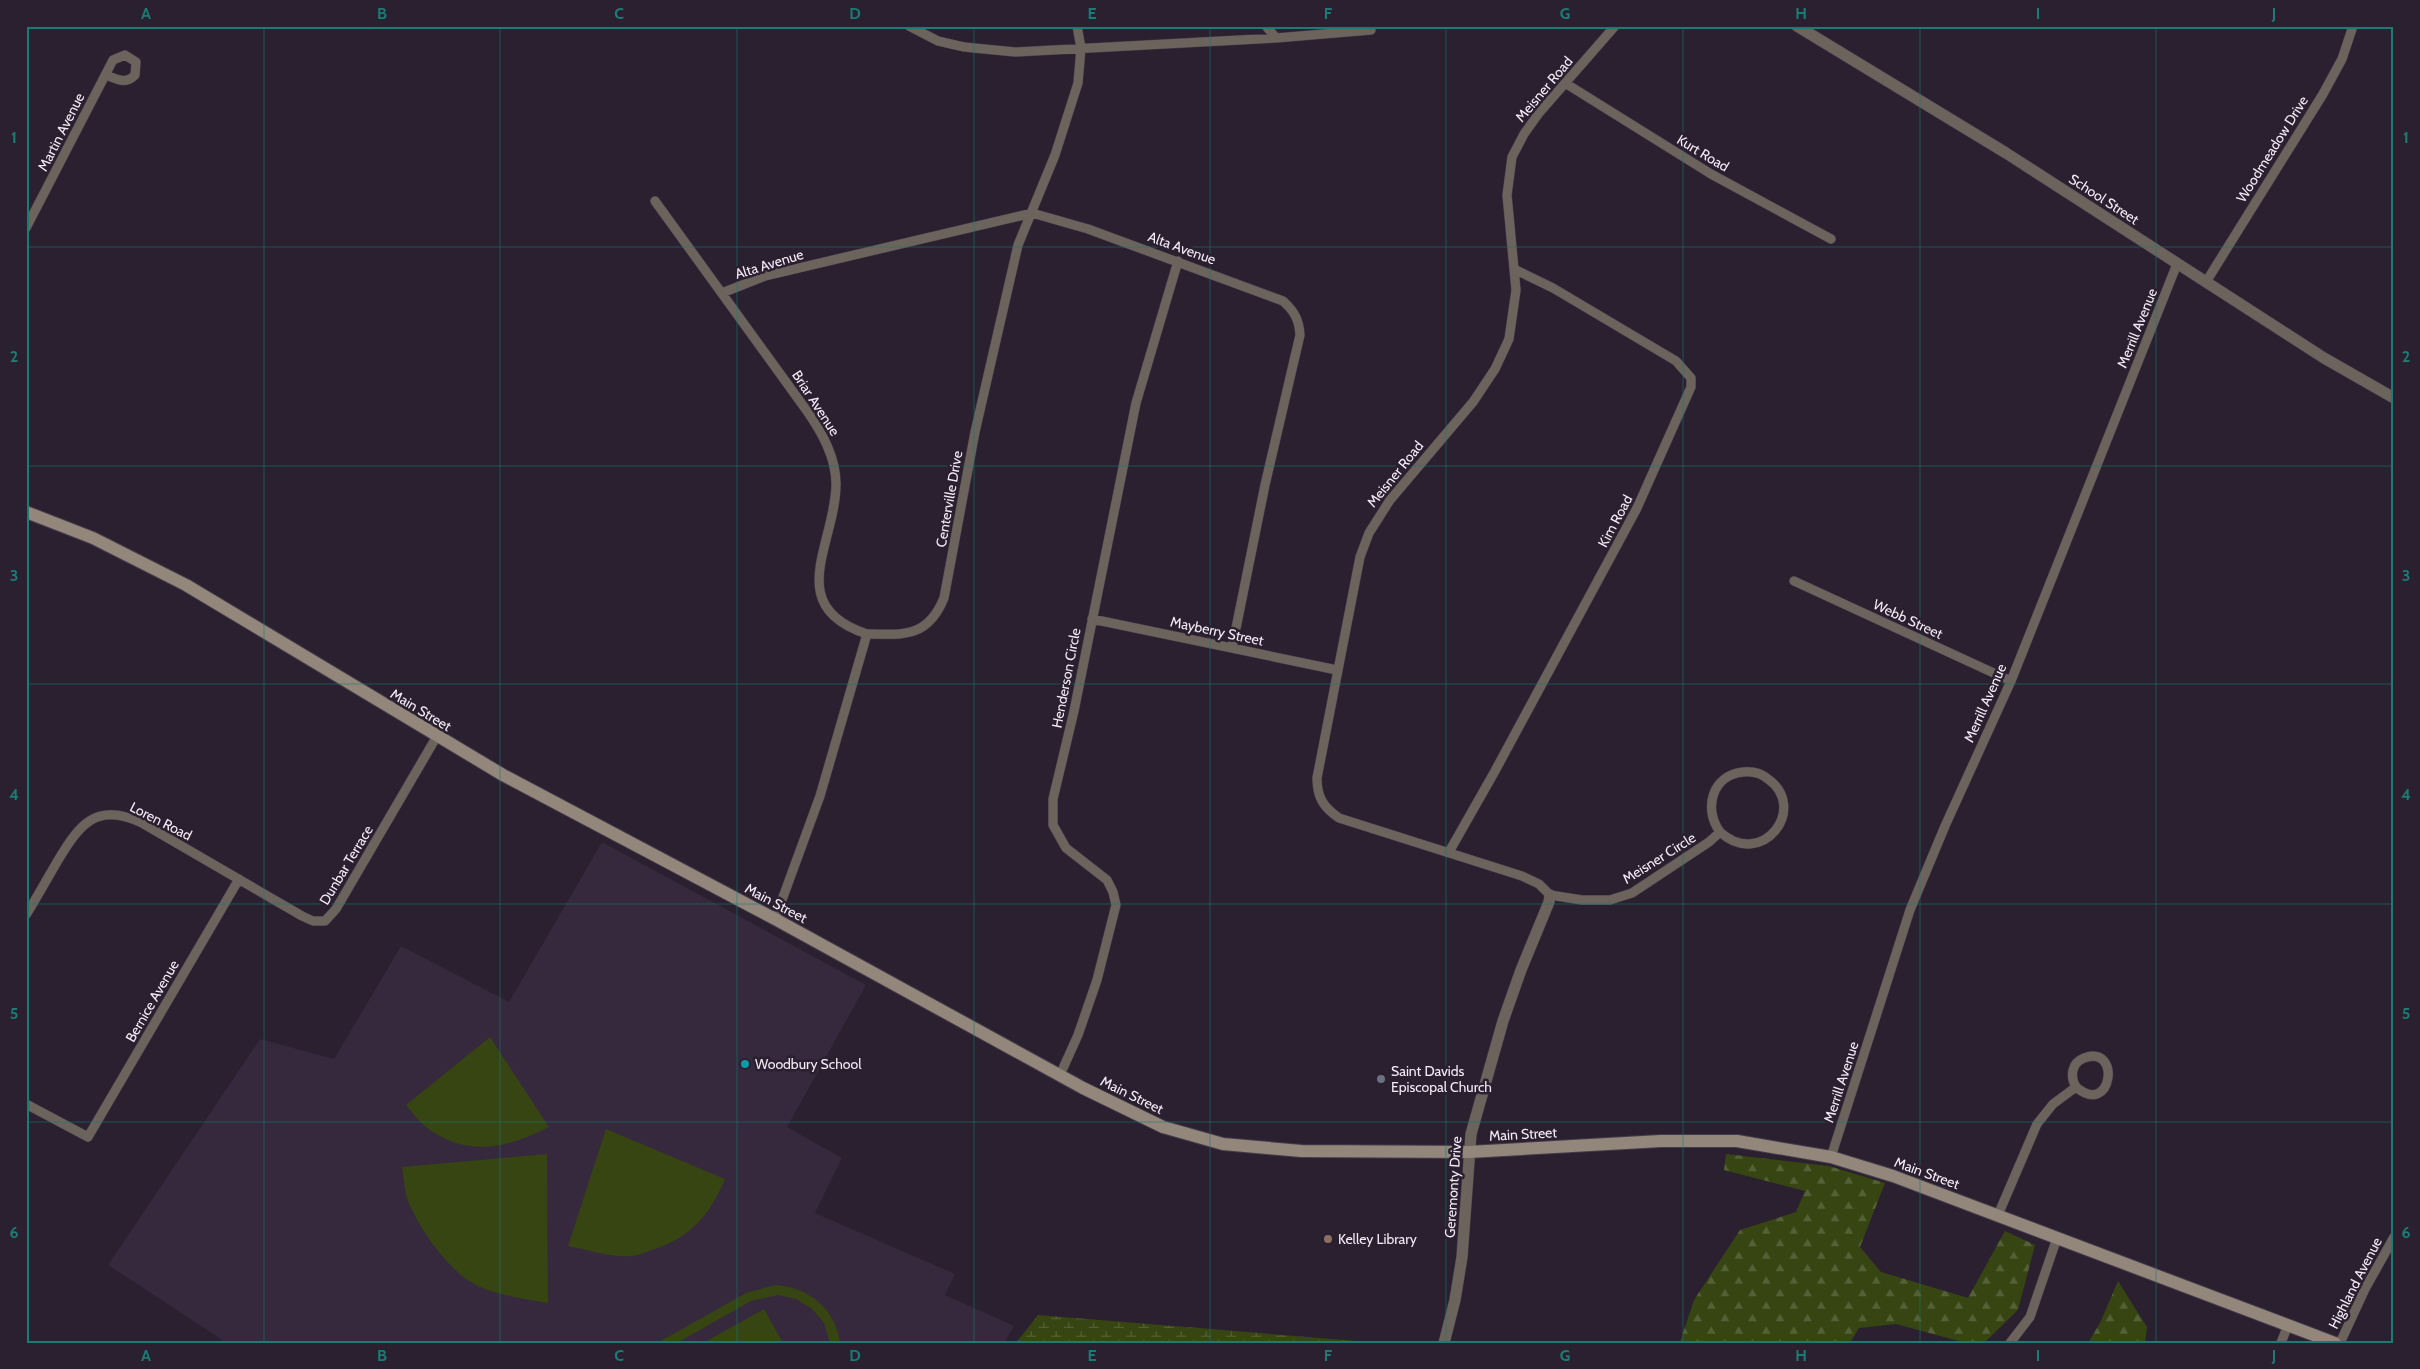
<svg xmlns="http://www.w3.org/2000/svg" width="2420" height="1369" font-family="Cabin,sans-serif">
<style>
.built{fill:#36283d}
.green{fill:#364512}
.forest{fill:url(#forest-firs)}
.wetland{fill:url(#wetland-marsh)}
.lines{fill:none;stroke-linecap:round;stroke-linejoin:round}
.minor-casing{stroke:#463d4c;stroke-width:10}
.tertiary-casing{stroke:#463d4c;stroke-width:12}
.secondary-casing{stroke:#463d4c;stroke-width:14}
.minor{stroke:#6b635c;stroke-width:9}
.tertiary{stroke:#6b635c;stroke-width:11}
.secondary{stroke:#93867b;stroke-width:12}
.grid{fill:none;stroke:#1a7c75;stroke-width:1;stroke-opacity:0.55}
.culture-dot{fill:#0f9aa8;stroke:#2a2030;stroke-width:2}
.worship-dot{fill:#6b7280;stroke:#2a2030;stroke-width:2}
.education-dot{fill:#8d6e63;stroke:#2a2030;stroke-width:2}
.labels{text-anchor:middle;stroke-width:5;stroke-linejoin:round;paint-order:stroke}
.street-label{font-size:14px;fill:#f3ecf7;stroke:#2a2030}
.poi-label{font-size:14px;fill:#f3ecf7;stroke:#2a2030;text-anchor:start}
.neatline{fill:none;stroke:#1a7c75;stroke-width:2}
.grid-label{font-size:16px;text-anchor:middle;font-weight:bold;fill:#1a7c75}
</style>
<defs>
<pattern id="forest-firs" width="22" height="20" patternUnits="userSpaceOnUse" patternTransform="scale(1.25)"><rect width="22" height="20" fill="#364512"/><path d="M5 1l3.5 6h-7zM16 11l3.5 6h-7z" fill="#546035"/></pattern>
<pattern id="wetland-marsh" width="20" height="14" patternUnits="userSpaceOnUse" patternTransform="scale(1.25)"><rect width="20" height="14" fill="#364512"/><path d="M1 5h8M5 5V1M11 12h8M15 12V8" fill="none" stroke="#546035"/></pattern>
</defs>
<rect width="100%" height="100%" fill="#2a2030"/>
<path class="built" d="M602 842 866 985 787 1127 842 1158 815 1213 955 1274 945 1295 1014 1326 1004 1343H227L108 1265 260 1039 334 1059 401 946 509 1002Z"/>
<path class="green" d="M490 1037 549 1127C507 1148 468 1158 427 1128 419 1122 412 1112 406 1105Z
M606 1129 725 1179C710 1214 693 1236 655 1249 648 1251 640 1255 633 1256 612 1258 588 1250 568 1246Z
M547 1154 548 1303C525 1299 494 1295 474 1284 448 1270 419 1228 408 1201 404 1191 404 1178 402 1167Z
M775 1285C808 1287 836 1308 840 1343H830L824 1323 812 1309 796 1299 778 1295 751 1301 677 1343H657L746 1293Z
M764 1309 783 1343H703Z"/>
<path class="forest" d="M1726 1154 1829 1166 1885 1183 1860 1247 1881 1272 1968 1298 2005 1231 2035 1245 2018 1310 1984 1343H1966L1896 1324 1859 1328 1850 1343H1675L1680 1342 1694 1300 1740 1230 1796 1212 1805 1191 1724 1170Z
M2118 1281 2147 1327 2145 1343H2088L2100 1323Z"/>
<path class="wetland" d="M1038 1315 1381 1343H1016Z"/>
<g class="lines">
<g class="minor-casing">
<path id="minor" d="M909 26 938 41 964 47 1015 52 1276 38 1371 30
M1266 26 1276 38
M1615 26 1539 113 1524 134 1512 157 1507 195 1516 290 1509 339 1495 369 1473 402 1390 500 1369 533 1360 557 1317 778C1317 797 1323 807 1339 818L1522 876 1539 884 1550 895 1582 900H1610L1632 893 1709 842 1720 832C1703 809 1712 775 1743 772 1752 771 1761 773 1768 779 1809 808 1762 870 1720 832
M1565 83 1711 174 1831 239
M655 201 807 411C822 433 836 457 836 484 836 543 782 606 867 634
M26 228 113 60 125 55 136 62 135 75C126 85 116 79 106 75
M2206 282 2323 94 2342 59 2353 26
M722 293 765 276 1032 213 1088 229 1283 301C1294 311 1299 319 1300 335L1265 485 1232 648
M1794 581 2011 681
M1092 619 1337 670
M1449 852 1495 771 1637 508 1691 387V378L1676 361 1553 288 1516 270
M26 915C37 897 47 879 57 862 79 825 96 801 142 823L302 916 313 921H325L336 909 437 736
M775 919 820 796 867 634C905 635 928 637 944 598L975 432 1018 245 1055 155 1078 83 1081 48 1077 26
M1060 1075 1078 1035 1097 980 1116 905 1113 892 1107 880 1066 848 1053 825V799L1074 711 1136 403 1178 261
M26 1104 88 1137 239 879
M1831 1157 1910 910 1945 826 2011 681 2177 264
M1998 1215 2037 1124 2053 1104 2076 1087C2112 1118 2122 1044 2084 1058 2071 1063 2070 1077 2076 1087
M2010 1343 2030 1317 2057 1238
M2281 1343 2288 1325
M2340 1343 2365 1289 2394 1237"/>
</g>
<g class="tertiary-casing">
<path id="tertiary" d="M1797 26 2006 153 2324 358 2394 398
M1444 1343 1455 1300 1462 1257 1471 1134 1503 1021 1521 970 1549 902 1550 895"/>
</g>
<g class="secondary-casing">
<path id="secondary" d="M26 512 93 538 186 585 503 775 775 919 1083 1088 1163 1127 1223 1144 1301 1151 1469 1152 1661 1141H1737L1831 1157 1893 1176 2335 1343"/>
</g>
<use href="#minor" class="minor"/>
<use href="#tertiary" class="tertiary"/>
<use href="#secondary" class="secondary"/>
</g>
<path class="grid" d="M264 26V1343M500 26V1343M737 26V1343M974 26V1343M1210 26V1343M1446 26V1343M1683 26V1343M1920 26V1343M2156 26V1343M26 247H2394M26 466H2394M26 684H2394M26 904H2394M26 1122H2394"/>
<circle class="culture-dot" cx="745" cy="1064" r="5"/>
<circle class="worship-dot" cx="1381" cy="1079" r="5"/>
<circle class="education-dot" cx="1328" cy="1239" r="5"/>
<g class="labels">
<g class="street-label">
<text transform="translate(1544 89) rotate(-50)" y="5">Meisner Road</text>
<text transform="translate(61 132) rotate(-63)" y="5">Martin Avenue</text>
<text transform="translate(2272 149) rotate(-58)" y="5">Woodmeadow Drive</text>
<text transform="translate(1703 153) rotate(31)" y="5">Kurt Road</text>
<text transform="translate(2104 199) rotate(33)" y="5">School Street</text>
<text transform="translate(1182 248) rotate(20)" y="5">Alta Avenue</text>
<text transform="translate(769 264) rotate(-17)" y="5">Alta Avenue</text>
<text transform="translate(2137 328) rotate(-68)" y="5">Merrill Avenue</text>
<text transform="translate(816 403) rotate(57)" y="5">Briar Avenue</text>
<text transform="translate(1395 474) rotate(-51)" y="5">Meisner Road</text>
<text transform="translate(949 499) rotate(-80)" y="5">Centerville Drive</text>
<text transform="translate(1615 521) rotate(-62)" y="5">Kim Road</text>
<text transform="translate(1908 619) rotate(25)" y="5">Webb Street</text>
<text transform="translate(1217 631) rotate(12)" y="5">Mayberry Street</text>
<text transform="translate(1066 678) rotate(-79)" y="5">Henderson Circle</text>
<text transform="translate(1985 703) rotate(-66)" y="5">Merrill Avenue</text>
<text transform="translate(421 710) rotate(31)" y="5">Main Street</text>
<text transform="translate(161 821) rotate(27)" y="5">Loren Road</text>
<text transform="translate(1659 858) rotate(-32)" y="5">Meisner Circle</text>
<text transform="translate(346 865) rotate(-59)" y="5">Dunbar Terrace</text>
<text transform="translate(776 903) rotate(28)" y="5">Main Street</text>
<text transform="translate(152 1001) rotate(-60)" y="5">Bernice Avenue</text>
<text transform="translate(1841 1082) rotate(-72)" y="5">Merrill Avenue</text>
<text transform="translate(1132 1095) rotate(26)" y="5">Main Street</text>
<text transform="translate(1523 1134) rotate(-3)" y="5">Main Street</text>
<text transform="translate(1927 1173) rotate(20)" y="5">Main Street</text>
<text transform="translate(1453 1187) rotate(-86)" y="5">Geremonty Drive</text>
<text transform="translate(2355 1283) rotate(-63)" y="5">Highland Avenue</text>
</g>
<g class="poi-label">
<text x="755" y="1069">Woodbury School</text>
<text x="1391" y="1076">Saint Davids<tspan x="1391" dy="16">Episcopal Church</tspan></text>
<text x="1338" y="1244">Kelley Library</text>
</g>
</g>
<rect width="2420" height="1369" fill="none" stroke="#2a2030" stroke-width="55"/>
<rect x="28" y="28" width="2364" height="1314" class="neatline"/>
<g class="grid-label">
<text x="146" y="19">A</text>
<text x="382" y="19">B</text>
<text x="619" y="19">C</text>
<text x="855" y="19">D</text>
<text x="1092" y="19">E</text>
<text x="1328" y="19">F</text>
<text x="1565" y="19">G</text>
<text x="1801" y="19">H</text>
<text x="2038" y="19">I</text>
<text x="2274" y="19">J</text>
<text x="14" y="143">1</text>
<text x="2406" y="143">1</text>
<text x="14" y="362">2</text>
<text x="2406" y="362">2</text>
<text x="14" y="581">3</text>
<text x="2406" y="581">3</text>
<text x="14" y="800">4</text>
<text x="2406" y="800">4</text>
<text x="14" y="1019">5</text>
<text x="2406" y="1019">5</text>
<text x="14" y="1238">6</text>
<text x="2406" y="1238">6</text>
<text x="146" y="1361">A</text>
<text x="382" y="1361">B</text>
<text x="619" y="1361">C</text>
<text x="855" y="1361">D</text>
<text x="1092" y="1361">E</text>
<text x="1328" y="1361">F</text>
<text x="1565" y="1361">G</text>
<text x="1801" y="1361">H</text>
<text x="2038" y="1361">I</text>
<text x="2274" y="1361">J</text>
</g>
</svg>
